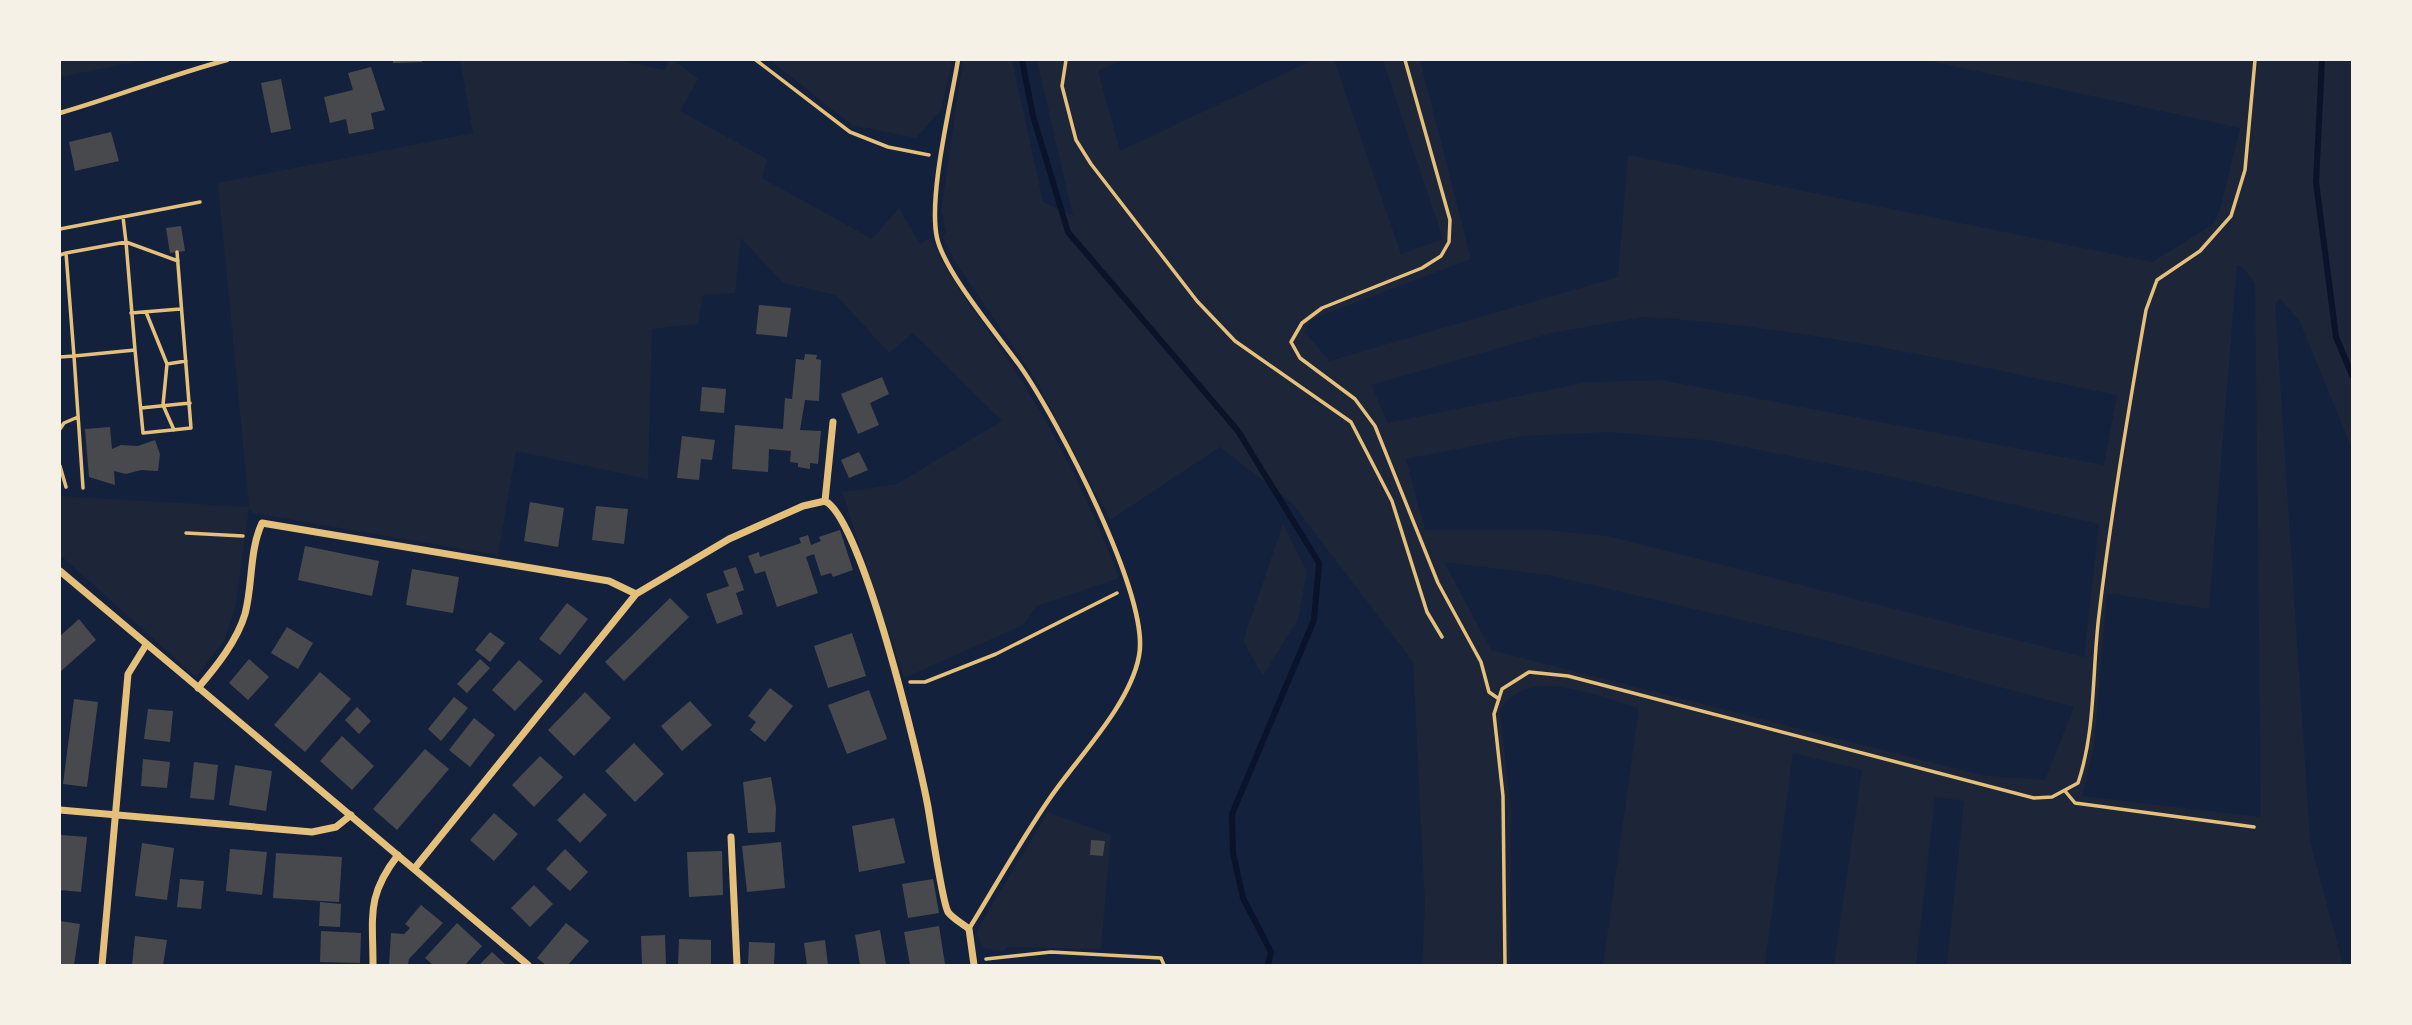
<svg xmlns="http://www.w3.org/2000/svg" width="2412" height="1025" font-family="'IBM Plex Serif',serif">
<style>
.green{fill:#1d2539;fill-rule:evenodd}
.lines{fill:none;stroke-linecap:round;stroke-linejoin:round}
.stream{stroke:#0b132b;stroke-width:6}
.building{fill:#48494c}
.path{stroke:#e5c07b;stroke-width:3.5}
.service{stroke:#e5c07b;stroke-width:4.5}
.minor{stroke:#e5c07b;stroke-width:7}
</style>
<rect width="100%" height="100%" fill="#14213d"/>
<path class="green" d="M60 60H145L60 77Z
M460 60H617L665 70 669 60H674L698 79 680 111 767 159 762 178 872 239 899 208 920 244 930 238C955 290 989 329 1019 377 1059 440 1093 509 1119 578L1037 606 1023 625 904 678 842 492 897 484 1002 421 913 333 889 353 836 295 783 283 741 238 735 293 703 295 698 324 652 329 648 479 516 451 498 555 253 513 249 508 235 609 224 641 196 677 60 555V496L249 507 218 183 473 133Z
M770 60H952L941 110 916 138 852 125Z
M963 60H1012L1043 202 1073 216 1037 60H1122L1098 71 1120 151 1313 60H1334L1401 254 1443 239 1383 60H1420L1471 259 1312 319 1305 332 1329 361 1618 277 1628 155 2152 262 2212 225 2220 210 2240 128 1926 60H2352V449L2300 322 2280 298 2275 304 2310 841 2343 965H1947L1964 801 1935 797 1916 965H1834L1862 770 1793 753 1765 965H1603L1639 708C1598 697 1528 664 1500 710L1511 810 1510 965H1422L1425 906 1413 662 1293 504 1220 447 1110 520 1034 377 956 263 943 237 946 231 941 211ZM2237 265 2242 266 2255 284 2261 817 2082 796 2094 747 2107 593 2209 609ZM1643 317C1803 326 1960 363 2117 395L2104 465 1661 380 1588 382 1388 423 1371 385 1551 333ZM1611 432 1715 441 1880 474 2099 524 2084 657 1608 536 1546 530H1425L1406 459 1524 436ZM1444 562 1549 575 1818 638 2074 707 2045 780 1981 775 1491 650Z
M1283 524 1307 572 1298 619 1263 676 1243 641Z
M1048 812 1111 835 1101 949 1008 947 1003 951 983 948 977 934 980 925Z"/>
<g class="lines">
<path class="stream" d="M1022 60 1033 116 1068 232 1238 431 1319 563 1314 620 1232 814 1233 853 1243 898 1271 952 1268 965
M2322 60 2316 182 2336 337 2352 375"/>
</g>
<path class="building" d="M393 60H422V62L393 63Z
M371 67 385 110 371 113 374 129 349 134 346 119 330 123 324 97 353 90 348 73Z
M281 79 291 129 271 133 261 83Z
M111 132 119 161 75 171 69 142Z
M181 226 185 251 170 253 166 228Z
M759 305 791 308 787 337 756 334Z
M805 354 817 355 816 359 821 360 819 401 805 400 800 430 821 431 818 464 810 463V469L798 467V463L790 462 791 451 769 449 768 472 732 469 735 425 783 429 785 398 792 399 796 359 804 360Z
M882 377 889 394 870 403 879 425 858 434 841 394Z
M702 387 726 389 724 413 700 411Z
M110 427 112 449 121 445 138 446 155 440 160 454 158 471 141 470 126 474 114 471 115 485 89 477 85 429Z
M682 436 715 440 712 460 701 459 699 480 677 478Z
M859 452 868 470 849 478 841 460Z
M530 502 564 508 558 547 524 541Z
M596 506 628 509 624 544 592 540Z
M840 530 853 570 833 577 831 573 821 576 814 554 806 557 818 593 777 607 765 571 755 574 748 556 759 552 760 557 801 543 799 538 808 535 811 545 821 541 819 537Z
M305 546 379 561 372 596 298 580Z
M736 567 744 590 736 593 743 614 717 624 706 594 729 586 723 571Z
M412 569 459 577 453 613 406 605Z
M670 598 689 617 624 681 605 662Z
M567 603 588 619 560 655 539 639Z
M79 619 96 640 61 671 60 636Z
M287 627 313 643 298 669 271 653Z
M490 632 505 643 490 662 475 650Z
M852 633 866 676 828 688 814 646Z
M249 659 269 677 248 700 229 683Z
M480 659 490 668 467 693 457 684Z
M519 660 543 681 515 711 492 690Z
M320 672 351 699 305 752 274 725Z
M770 688 793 706 765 742 750 730 756 722 748 716Z
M869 690 887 739 847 754 828 705Z
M585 692 611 718 574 756 548 730Z
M454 697 468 708 441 741 428 729Z
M74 699 98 702 87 787 63 784Z
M690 701 712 725 682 751 661 726Z
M357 707 371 721 359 734 345 720Z
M148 709 173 711 170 742 144 739Z
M474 718 495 735 470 767 449 750Z
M342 736 374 766 352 790 320 761Z
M634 743 664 774 635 802 605 771Z
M425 749 449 769 397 830 373 809Z
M540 756 563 777 534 807 512 785Z
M143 759 170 762 167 788 141 786Z
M194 762 218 765 214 800 190 798Z
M235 765 272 771 266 811 229 805Z
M771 777 776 808 775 832 748 833 743 782Z
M584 793 607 815 580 843 557 820Z
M494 813 518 834 494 861 470 840Z
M894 818 905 863 859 872 852 826Z
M61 835 87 837 81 892 60 890Z
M1091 840 1105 841 1103 856 1090 855Z
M781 842 785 888 747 892 742 846Z
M142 843 174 848 167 900 135 896Z
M230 849 267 852 262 895 226 891Z
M565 849 588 872 570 891 546 869Z
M722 851 723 895 689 897 687 852Z
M276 853 342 857 339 902 273 898Z
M180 879 204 881 201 909 177 907Z
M933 879 939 913 908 918 902 884Z
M534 885 553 904 530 927 511 908Z
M320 902 341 904 340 927 319 926Z
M421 905 443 923 409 959 408 965H389L391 933 404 934 410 928 405 924Z
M60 921 80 924 74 965H60Z
M457 923 482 946 465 965H433L425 958Z
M566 923 589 941 568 965H546L537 958Z
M939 926 945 964 910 965 904 932Z
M880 930 886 965H860L855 935Z
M321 931 361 933 360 963 320 962Z
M665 935 666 965H642L641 936Z
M135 936 167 940 163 965H132Z
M679 939 711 940V965H678Z
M825 940 828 965H807L804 943Z
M749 942 775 943 774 965H748Z
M492 952 506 965H479Z"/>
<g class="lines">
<path class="path" d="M756 60 850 132 888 147 929 155
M1066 60 1062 86 1076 140 1091 164 1197 301 1235 341 1351 422 1392 501 1427 612 1442 637
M1405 60 1450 220 1449 242 1441 256 1422 268 1322 308 1302 323 1291 342 1300 358 1355 399 1375 426 1438 583 1481 662 1489 692 1499 699
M123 217 126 242 178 261
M60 229 200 202
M60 255 66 253 126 242 135 350 74 356 66 253
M146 312 167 364 163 405 174 430
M131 313 180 309
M135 350 143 433 191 428 177 252
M60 357 74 356 83 488
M167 364 186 361
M141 408 190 403
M60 429 64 423 78 417
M60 466 66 487
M186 533 243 536
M910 682H925L996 654 1117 593
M2065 791 2075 803 2254 827
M986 959 1051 952 1161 958 1164 965
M1505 965 1503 796 1494 714 1502 689 1529 672 1568 676 2034 798 2052 797 2078 783C2096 730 2092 670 2099 615 2111 513 2128 412 2146 310L2157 280 2200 251 2231 216 2245 170 2255 60"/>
<path class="service" d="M958 60C951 104 928 196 937 238 945 273 998 335 1020 366 1056 417 1151 597 1139 656 1130 705 1078 757 1050 798 1021 840 996 885 969 929
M60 113C116 97 170 75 227 60"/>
<path class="minor" d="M825 501C862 519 919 758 928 807 931 824 942 901 948 912 952 918 963 924 969 929L974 965
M825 501 833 422
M60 571 528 965
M198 688C216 667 237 641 245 614 253 584 249 551 262 523L609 581 636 594
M60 810 312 832 336 827 351 815
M731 837 737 965
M414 869 636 594 729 539 803 506 825 501
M102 965 128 674 146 645
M373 965C373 916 366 896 398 855"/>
</g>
<rect width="2412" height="1025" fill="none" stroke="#f6f1e7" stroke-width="122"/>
</svg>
